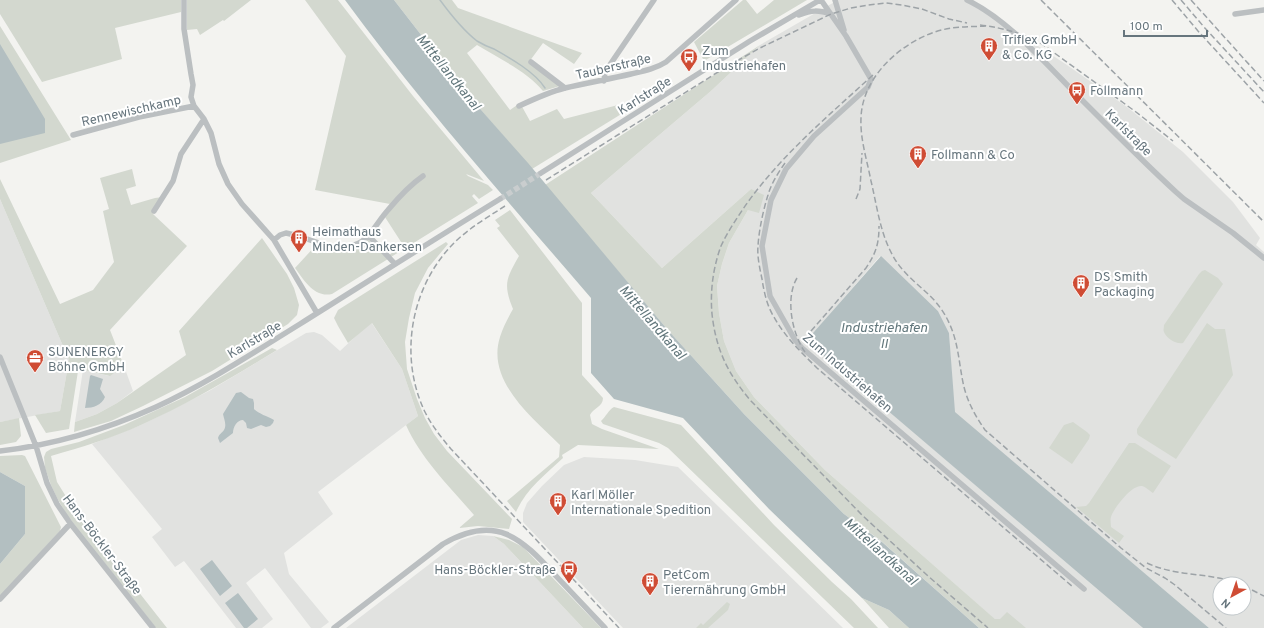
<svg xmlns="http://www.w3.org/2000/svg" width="1264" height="628" font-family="Overpass,sans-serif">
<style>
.built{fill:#e1e2e0;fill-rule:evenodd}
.green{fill:#d3d8cf}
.water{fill:#b3bfc1}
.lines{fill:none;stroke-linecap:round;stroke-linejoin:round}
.stream{stroke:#b3bfc1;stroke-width:1.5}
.minor-tunnel{stroke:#c9cdce;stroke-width:5.5;stroke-dasharray:5.5 3;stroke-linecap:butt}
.minor{stroke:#bbbfc1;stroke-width:5.5}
.rail{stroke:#9da3a7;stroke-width:1.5;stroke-dasharray:6 3;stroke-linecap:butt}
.labels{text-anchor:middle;stroke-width:4;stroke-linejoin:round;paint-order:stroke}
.poi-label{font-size:13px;fill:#66757d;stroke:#fff;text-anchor:start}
.street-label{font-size:13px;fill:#66757d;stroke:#fff}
.water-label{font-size:14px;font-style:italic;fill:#61767b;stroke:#fff}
</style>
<rect width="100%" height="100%" fill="#f3f3f0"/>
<path class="built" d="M838 0H968L1067 65 1127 107 1183 152 1233 202 1260 238 1256 245 1264 252V628H1209L954 412 949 333 938 311 880 256 807 341 1143 628H1005L825 470 754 397 736 371 724 341 719 313 717 286 722 264 729 243 748 210 751 189 662 268 591 193 711 91 760 45ZM1220 584H1244V608H1220Z
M0 199 69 360 60 411 0 422Z
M371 322 402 369 418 416 318 492 333 514 284 553 289 574 329 622 321 628H311L265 568 246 583 273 619 262 628H236L184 561 175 567 152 537 162 529 92 444 141 425 209 391 306 333 314 332 322 335 340 351Z
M124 366 133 391 117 403 97 414 75 422 83 370 109 376Z
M584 457 635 460 678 467 843 628H623L523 522V513L527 503 542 486 564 465Z
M478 535 493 536 504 544 583 628H346L461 540Z"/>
<path class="green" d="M0 0H181V12L115 28 122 59 42 82 0 14Z
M187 0H251L224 21 223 20 200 35 197 29 187 30Z
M305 0H338L413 96 484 181 466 174 468 176 488 185 493 190 479 199 474 194 472 196 478 203 391 257 389 255 403 245 383 214 390 204 315 190 346 56Z
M394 0H452L458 8 582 53 574 64 543 43 529 62 560 86 543 91C528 72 498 58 477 45L467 53 510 110 520 103 530 121 557 109 564 119 618 105 623 113 532 169 467 94Z
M743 0H746L757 14 774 0H807L704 61 694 42Z
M0 26 71 140 0 163Z
M760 45 711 91 591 193 662 268 751 189 764 195 759 213 748 210 729 243 722 264 717 286 719 313 724 341 736 371 754 397 825 470 995 619H1000L1007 612 1026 628H979L880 540 844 514 744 414 667 329 545 185Z
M132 169 136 186 126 189 131 205 155 198 163 197 153 214 187 246 110 330 124 366 110 376 83 370 78 371 69 429 46 433 35 415 60 411 69 360 0 199V179L60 304 93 290 114 262 103 211 109 209 100 178Z
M510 210 582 303V375L603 398C603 407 593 408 590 415L592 424 602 429 659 449 578 445 562 455 563 458C545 475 526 489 516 512L507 501 559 457 560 445C532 417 486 381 500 337 503 327 508 318 513 309 503 284 506 279 519 256L497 228 500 226 495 220Z
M262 238 287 274 294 288 299 305 297 315 288 324 212 371 143 406 111 421 74 432 75 422 97 414 117 403 186 355 179 331Z
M368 239 388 259 332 294C314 298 304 280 295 268L317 244 334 248Z
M446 242 448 244 428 268 415 293 409 318 405 342 407 369 417 399 425 418 434 434 447 451 512 519 509 529 478 526 459 528 474 515C450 487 421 459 406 425L418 416 402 369 372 323 348 343 338 326 334 318 338 310Z
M1205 270 1218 278 1223 284 1183 343C1177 345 1166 338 1164 332 1163 330 1164 328 1164 325L1199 274 1202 271Z
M1207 323 1215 329H1225L1233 375 1176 459 1138 435 1137 433V429Z
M272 348 277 350C233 377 188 404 141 425 112 438 82 447 51 456L57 482 75 511 167 628H156L67 515 57 498 51 485 45 468 44 457 46 452 51 449 79 442 124 425 185 397Z
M614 407 681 425 774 525 832 582 851 599 878 628H854L668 448 659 443 603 424 601 421C606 417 608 410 614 407Z
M19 418 21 436 16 442 0 445V422Z
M1073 422 1087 432 1090 435 1089 439 1072 464 1049 448 1064 425Z
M1129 443H1135L1171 466 1153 493C1150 491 1146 487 1142 486 1132 484 1113 509 1111 517 1110 520 1111 524 1111 527L1124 536 1119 543 1076 507 1086 506 1089 503Z
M22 455 25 456 61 527 60 531 0 596V564L25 534V486L0 472V456Z
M493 536 509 540 523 547 601 628H583L504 544Z
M862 598 889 610 909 628H889Z
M727 602 730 604 728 610 708 628H696L701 623 703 625Z"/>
<path class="water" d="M345 0H394L467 94 528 163 667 329 744 414 844 514 882 542 979 628H909L889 610 862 598 825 563 769 509 683 418 614 399 591 373V298C507 200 421 104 345 0Z
M0 44 45 119V133L0 144Z
M881 256 938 311 949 333 955 412 1209 628H1143L806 341Z
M91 375 103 379 100 389 105 397C102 405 93 408 85 408L90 376Z
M241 392 249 398 253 399 254 403V409C259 414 267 416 274 420L273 423 270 426 266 427 261 425 251 429 247 428 246 423 243 420C237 420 233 427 233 433L220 443 218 438C219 434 222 433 224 430 227 425 224 419 223 414L236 393Z
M0 472 25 486V534L0 564Z
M212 560 232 586 220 596 200 569Z
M238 593 258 619 247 628H244L225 603Z"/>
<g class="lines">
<path class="stream" d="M440 0C451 15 463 30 477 41 482 44 488 47 494 49 510 58 535 72 545 88"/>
<path class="minor-tunnel" d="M500 199 541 173"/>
<path class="minor" d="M184 0V29L191 74 193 85 191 97 194 106 204 119 211 133 219 164 228 184 242 204 274 240 317 313
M821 0 846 36 871 79 868 87 814 136 786 169 771 200 762 246 770 296 795 340 802 348 1084 589
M835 0 844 30
M967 0C1005 18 1042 59 1071 89 1106 124 1140 159 1176 192L1184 199 1233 233 1264 258
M1235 14 1264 10
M799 15C812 10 818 10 831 14
M531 62 565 88
M604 81 605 72 654 0
M519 106C534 99 549 92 565 88 587 83 609 79 631 74 644 71 655 69 666 62L736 0
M73 135 139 117 194 106
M541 173 750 41 820 0
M154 211 173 181 181 154 204 119
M369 236 395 264
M274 240 280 235 286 233C303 236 319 245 336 247 368 249 371 229 388 210 398 198 410 185 423 176
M0 357 36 446 47 483 57 504 70 523 153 628
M0 451C54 445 107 429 156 407 206 384 253 353 300 324 367 282 433 240 500 199
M0 599 70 524
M334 628 443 544C496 513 521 538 556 576 573 594 589 611 605 628"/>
<path class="rail" d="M1041 0 1264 222
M1172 0 1198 31 1264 103
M1181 0 1204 27 1264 92
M1191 0 1264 81
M980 25C1004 28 1021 33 1042 44L1136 112 1173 141
M986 26C968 27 950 26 932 33 897 46 862 79 861 118 860 139 867 160 871 181 877 206 880 233 893 256 901 271 915 282 927 293 937 302 945 313 950 325 959 345 959 366 964 387 968 403 976 417 985 430L1121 548 1146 568 1165 578 1175 585 1226 628
M873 75C827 117 778 158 743 209 735 221 727 233 721 246 713 268 710 291 712 314 716 350 728 374 751 401L863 516 928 576 988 628
M785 163C778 173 771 184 768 195 763 211 759 230 758 246 757 257 760 269 762 279 764 292 767 306 774 317 785 337 801 352 817 368L1073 587
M546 180 726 67 760 48 831 14 851 8 868 5 886 3 902 5 922 9 949 19 967 23
M856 199 860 189 862 153
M505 206C488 217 469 228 454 243 411 286 398 356 425 412 432 426 441 437 451 449L619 628
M797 278C785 298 792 334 805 352
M811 331 866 268C876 253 879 244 879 226
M1147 563C1176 577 1210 572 1240 584
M1244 586 1264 596"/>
</g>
<defs>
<g id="building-pin" transform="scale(0.9)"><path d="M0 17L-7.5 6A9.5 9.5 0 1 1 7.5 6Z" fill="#cf4c34" stroke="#fff"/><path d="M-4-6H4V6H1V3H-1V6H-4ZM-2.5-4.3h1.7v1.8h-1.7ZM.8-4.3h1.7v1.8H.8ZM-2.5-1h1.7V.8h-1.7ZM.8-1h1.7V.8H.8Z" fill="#fff"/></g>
<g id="bus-pin" transform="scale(0.9)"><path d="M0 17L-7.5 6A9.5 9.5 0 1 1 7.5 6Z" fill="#cf4c34" stroke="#fff"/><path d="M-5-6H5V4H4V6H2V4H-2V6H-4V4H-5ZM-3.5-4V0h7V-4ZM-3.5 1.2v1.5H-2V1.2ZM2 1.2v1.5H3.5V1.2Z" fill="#fff"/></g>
<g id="office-pin" transform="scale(0.9)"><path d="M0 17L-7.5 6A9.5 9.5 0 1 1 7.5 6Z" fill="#cf4c34" stroke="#fff"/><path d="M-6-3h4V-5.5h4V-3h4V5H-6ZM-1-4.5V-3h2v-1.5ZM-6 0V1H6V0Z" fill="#fff"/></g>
</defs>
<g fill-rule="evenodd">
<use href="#building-pin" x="989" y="46"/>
<use href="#bus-pin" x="689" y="57"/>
<use href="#bus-pin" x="1077" y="90"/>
<use href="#building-pin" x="918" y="154"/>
<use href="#building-pin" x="299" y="238"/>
<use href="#building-pin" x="1081" y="283"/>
<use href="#office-pin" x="35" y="358"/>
<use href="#building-pin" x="558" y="501"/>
<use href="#bus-pin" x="569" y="569"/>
<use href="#building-pin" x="650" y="581"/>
</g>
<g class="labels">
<g class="poi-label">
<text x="1002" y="44">Triflex GmbH<tspan x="1002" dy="15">&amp; Co. KG</tspan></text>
<text x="702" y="55">Zum<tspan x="702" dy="15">Industriehafen</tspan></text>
<text x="1090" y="95">Follmann</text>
<text x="931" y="159">Follmann &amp; Co</text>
<text x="312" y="236">Heimathaus<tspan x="312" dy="15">Minden-Dankersen</tspan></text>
<text x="1094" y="281">DS Smith<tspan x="1094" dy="15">Packaging</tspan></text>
<text x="48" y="356">SUNENERGY<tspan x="48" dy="15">Böhne GmbH</tspan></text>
<text x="571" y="499">Karl Möller<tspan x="571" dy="15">Internationale Spedition</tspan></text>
<text x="556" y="574" text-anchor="end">Hans-Böckler-Straße</text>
<text x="663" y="579">PetCom<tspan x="663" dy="15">Tierernährung GmbH</tspan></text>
</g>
<g class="street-label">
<text transform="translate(613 66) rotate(-13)" y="5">Tauberstraße</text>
<text transform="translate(644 95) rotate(-32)" y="5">Karlstraße</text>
<text transform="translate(131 110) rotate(-13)" y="5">Rennewischkamp</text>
<text transform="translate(1129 132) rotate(45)" y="5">Karlstraße</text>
<text transform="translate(254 339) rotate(-31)" y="5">Karlstraße</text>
<text transform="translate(848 372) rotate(41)" y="5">Zum Industriehafen</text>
<text transform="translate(103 544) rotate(53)" y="5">Hans-Böckler-Straße</text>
</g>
<g class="water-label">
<text transform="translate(449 72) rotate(51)" y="5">Mittellandkanal</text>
<text transform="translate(653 322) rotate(49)" y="5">Mittellandkanal</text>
<text x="884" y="332">Industriehafen<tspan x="884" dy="16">II</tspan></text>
<text transform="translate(881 551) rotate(42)" y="5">Mittellandkanal</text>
</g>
</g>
<g transform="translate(1232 596) rotate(220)"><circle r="19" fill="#ffffff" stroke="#c2c8cb"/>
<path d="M0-3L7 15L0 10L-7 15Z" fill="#cf4c34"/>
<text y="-6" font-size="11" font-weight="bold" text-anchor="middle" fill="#66757d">N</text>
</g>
<path d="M1124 30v6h83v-6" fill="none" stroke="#66757d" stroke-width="2"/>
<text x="1130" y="30" font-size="12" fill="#66757d" stroke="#ffffff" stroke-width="3" paint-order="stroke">100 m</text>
</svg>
